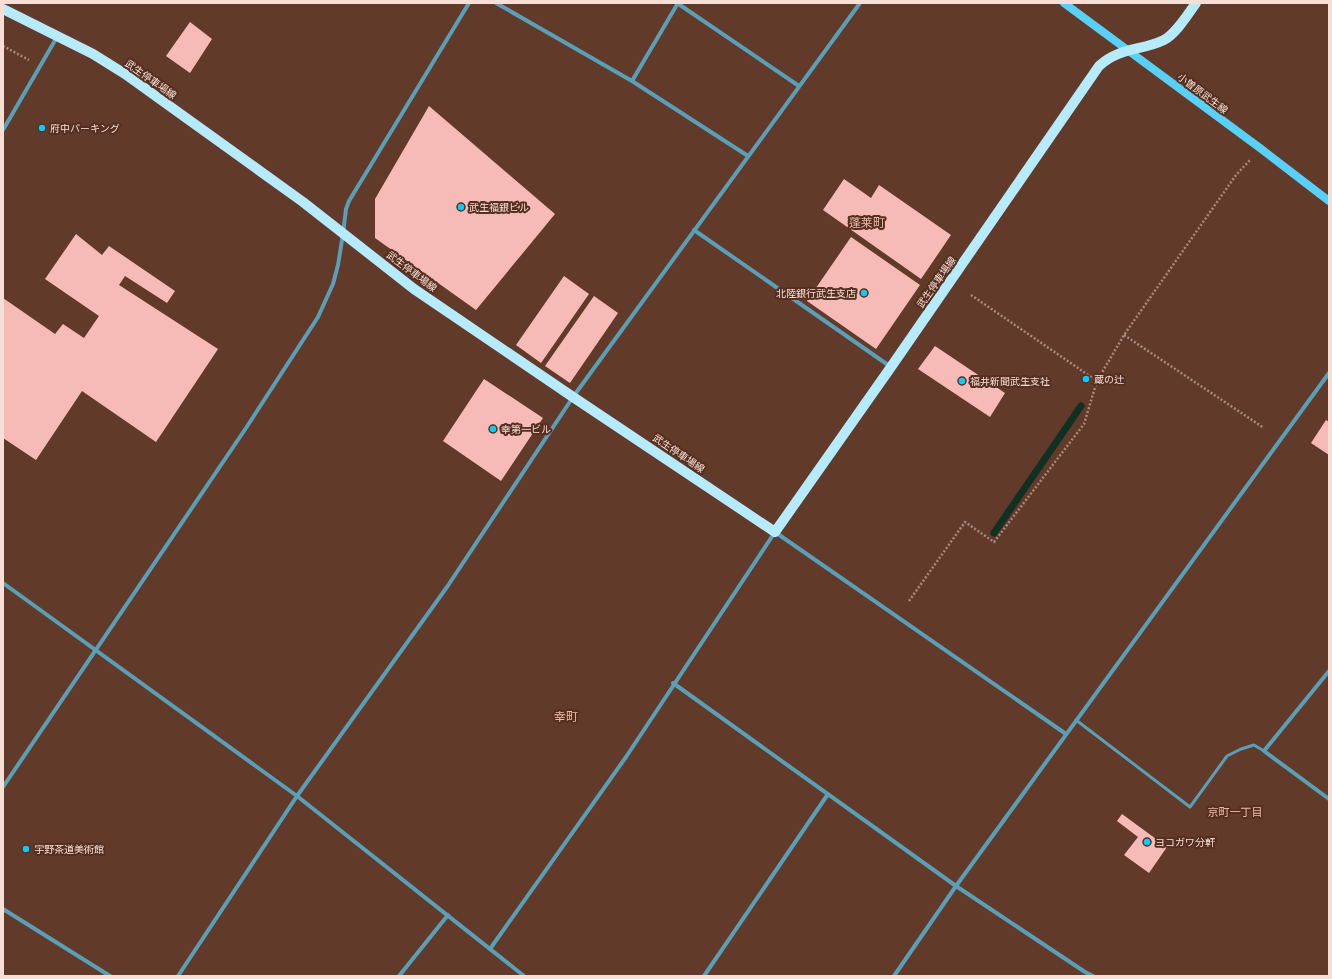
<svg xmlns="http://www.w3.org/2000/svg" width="1332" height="979" font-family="'IBM Plex Sans','Noto Sans JP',sans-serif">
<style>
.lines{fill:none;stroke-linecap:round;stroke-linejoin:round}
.stream{stroke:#0f3022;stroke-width:7}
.building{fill:#f7bbb7}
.path{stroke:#a9897c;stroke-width:2.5;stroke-dasharray:2 2;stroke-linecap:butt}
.service{stroke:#599fb7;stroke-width:3}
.minor{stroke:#599fb7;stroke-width:4}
.secondary{stroke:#58d0f8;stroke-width:8}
.primary{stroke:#b6ebfe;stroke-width:10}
.poi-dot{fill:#0ccafa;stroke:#562f20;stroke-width:1.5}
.labels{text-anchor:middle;stroke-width:4;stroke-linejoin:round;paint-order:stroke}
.street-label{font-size:10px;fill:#f8dfd5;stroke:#562f20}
.poi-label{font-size:10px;fill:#f8dfd5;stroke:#562f20;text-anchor:start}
.neighbourhood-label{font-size:11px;fill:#ecbca9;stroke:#562f20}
.quarter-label{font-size:12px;fill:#ecbca9;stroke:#562f20}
</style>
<rect width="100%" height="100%" fill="#613a2a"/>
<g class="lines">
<path class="stream" d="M994 533 1081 406"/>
</g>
<path class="building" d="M190 22 212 39 190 73 166 56Z
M429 106 555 214 476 310 375 238V199Z
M844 179 871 198 879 185 951 235 921 279 823 210Z
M76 234 102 255 109 246 175 291 167 303 125 276 119 285 218 349 156 442 82 391 36 460 3 438V298L55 334 63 324 84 338 99 316 45 279Z
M851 237 920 285 876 349 807 301Z
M564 276 589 294 541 363 516 345Z
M594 296 618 313 570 383 545 366Z
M935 346 1005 393 990 417 918 369Z
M484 379 543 418 501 481 443 441Z
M1326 420 1329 422V455L1311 443Z
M1122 814 1167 847 1149 873 1124 855 1138 837 1117 821Z"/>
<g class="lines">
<path class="path" d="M3 46 29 60
M971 295 1097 381
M1124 335 1264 428
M909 601 965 522 994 542 1084 424 1097 381 1124 335 1236 175 1250 160"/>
<path class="service" d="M1076 720 1190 807 1227 756 1241 749 1254 745 1264 751"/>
<path class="minor" d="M496 3 632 81 748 156
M677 3 799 86
M632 81 678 3
M3 130 57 37
M694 230 891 367
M3 583 297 796 524 976
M1329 671 1264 751 1329 799
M673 683 956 886 1085 972 1093 976
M3 787 246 428 318 317 333 284 338 265 343 234 346 209 349 201 469 3
M3 909 110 976
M490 949 626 757 775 532 1066 734
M178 976 297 796 447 587 573 397 860 3
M399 976 448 915
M704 976 828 794
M894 976 956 886 1329 373"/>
<path class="secondary" d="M1064 3 1260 148 1329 201"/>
<path class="primary" d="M3 9 93 54 125 74 303 202 414 289 573 397 775 532 891 367 1099 66C1120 47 1141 51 1164 40 1176 34 1188 14 1196 3"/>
</g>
<g class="poi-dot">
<circle cx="42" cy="128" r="4"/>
<circle cx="461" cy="207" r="4"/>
<circle cx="864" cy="293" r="4"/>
<circle cx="1086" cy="379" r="4"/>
<circle cx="962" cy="381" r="4"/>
<circle cx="493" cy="429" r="4"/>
<circle cx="1147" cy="842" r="4"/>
<circle cx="26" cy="849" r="4"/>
</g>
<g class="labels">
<g class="street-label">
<text transform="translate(151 79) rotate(35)" y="4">武生停車場線</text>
<text transform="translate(1203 93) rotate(37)" y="4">小曽原武生線</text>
<text transform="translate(412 271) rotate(37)" y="4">武生停車場線</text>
<text transform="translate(936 282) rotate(-55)" y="4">武生停車場線</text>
<text transform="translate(679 453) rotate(34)" y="4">武生停車場線</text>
</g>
<g class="poi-label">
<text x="50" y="132">府中パーキング</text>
<text x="469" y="211">武生福銀ビル</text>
<text x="856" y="297" text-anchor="end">北陸銀行武生支店</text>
<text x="1094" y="383">蔵の辻</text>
<text x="970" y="385">福井新聞武生支社</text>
<text x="501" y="433">幸第一ビル</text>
<text x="1155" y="846">ヨコガワ分軒</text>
<text x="34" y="853">宇野茶道美術館</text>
</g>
<g class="neighbourhood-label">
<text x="1235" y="816">京町一丁目</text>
</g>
<g class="quarter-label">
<text x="867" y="227">蓬莱町</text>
<text x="566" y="721">幸町</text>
</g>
</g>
<rect width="1332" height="979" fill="none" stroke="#f8dfd5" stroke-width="8"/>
</svg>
